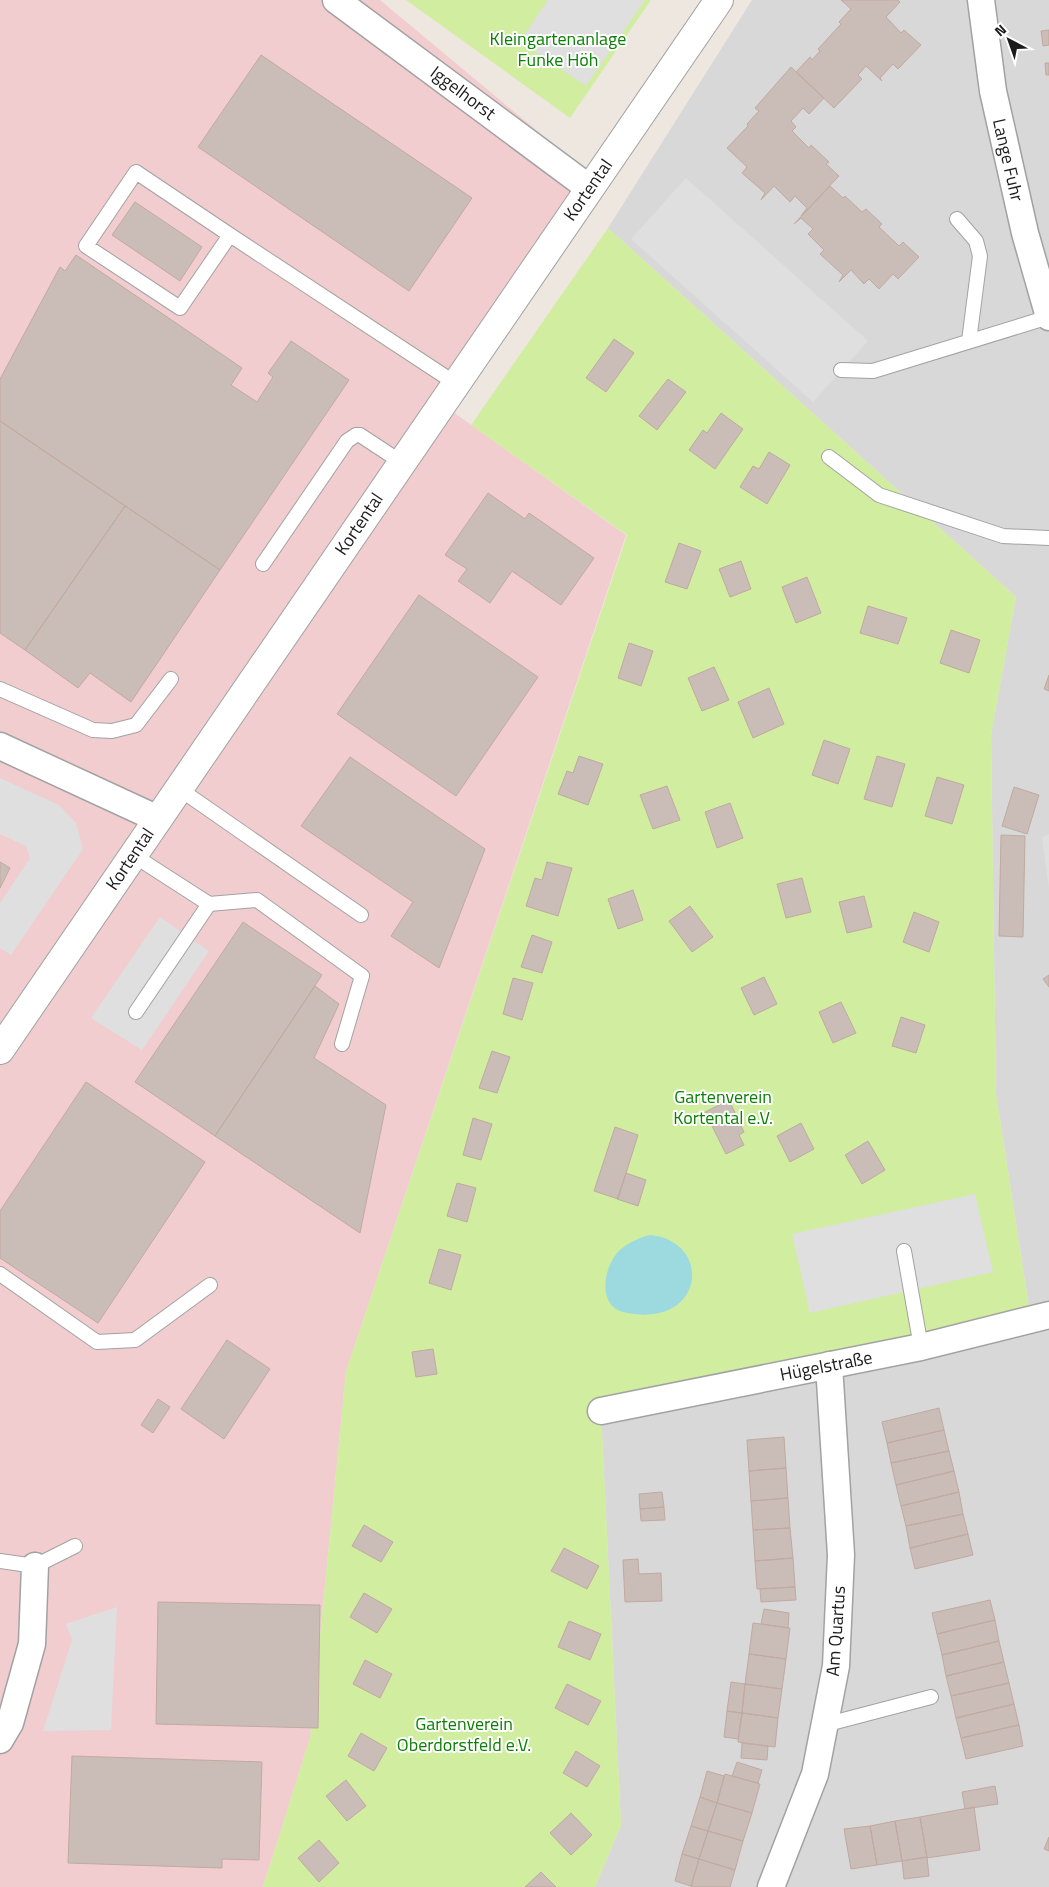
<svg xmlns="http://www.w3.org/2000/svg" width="1049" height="1887" font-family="'Titillium Web',sans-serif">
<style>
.residential{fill:#d9d8d8}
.commercial{fill:#f1cdd0}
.grass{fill:#d1eda0}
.parking{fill:#dfdfdf}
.water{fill:#9cdadf}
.building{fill:#cabcb6;stroke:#c0aaa1}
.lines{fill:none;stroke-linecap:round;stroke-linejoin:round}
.service-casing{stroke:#a2a2a2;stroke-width:16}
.minor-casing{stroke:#a2a2a2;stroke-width:29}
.tertiary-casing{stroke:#a2a2a2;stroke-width:30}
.service{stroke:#fff;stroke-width:14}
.minor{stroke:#fff;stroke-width:26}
.tertiary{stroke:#fff;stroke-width:28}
.labels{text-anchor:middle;stroke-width:4;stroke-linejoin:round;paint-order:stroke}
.park-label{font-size:18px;fill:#0b7f03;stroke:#fff}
.street-label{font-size:18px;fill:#1b1b1b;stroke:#fff}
</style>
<rect width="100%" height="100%" fill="#eee7e0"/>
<path class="residential" d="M752 0H1049V1887H595L621 1825 601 1411 1031 1320 996 1094 991 735 1016 597 608 228Z"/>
<path class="commercial" d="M0 0H380L589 174 432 397 626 535 346 1371 310 1738 263 1887H0Z"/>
<path class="grass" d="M406 0H651L570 118Z
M608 228 1016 597 991 735 996 1094 1031 1320 601 1411 621 1825 595 1887H263L310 1738 346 1371 627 535 471 425Z"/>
<path class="parking" d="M548 0H645L586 86 520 41Z
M686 178 868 341 813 402 631 239Z
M0 778 59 805 76 823 83 849 11 955 0 948V903L30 858 26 846 0 834Z
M1049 834V888L1042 838Z
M160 917 209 951 142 1050 91 1018Z
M975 1194 993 1272 810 1313 792 1234Z
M117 1607 111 1730 43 1731 72 1640 66 1624Z"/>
<path class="water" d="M650 1235C714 1241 705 1331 623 1312 597 1305 604 1268 617 1253 625 1244 638 1238 650 1235Z"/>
<path class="building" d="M841 0H898L900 2 886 17 901 33 904 30 921 45 898 69 893 64 880 78 882 81 866 66 858 75 862 79 834 108 796 72 810 57 812 60 820 51 818 49 841 24 839 22 851 9Z
M1049 30V45L1043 46 1041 31Z
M261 55 472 198 409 291 198 147Z
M1045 63H1049V75H1046Z
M791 67 824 98 809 114 803 108 791 121 796 127 792 131 809 148 811 145 829 162 826 164 839 176 801 216 807 208 795 196 790 202 774 186 761 200 765 193 742 173 747 167 727 148 748 126 747 124 759 111 755 108Z
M830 186 843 198 845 196 862 212 866 209 882 224 879 227 899 246 903 242 919 257 898 279 893 274 879 289 869 279 864 284 851 270 839 282 843 275 820 254 824 250 808 234 813 229 801 218 794 224Z
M135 202 202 247 180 281 112 235Z
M76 255 242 368 231 385 257 402 273 377 268 373 291 341 349 380 220 570 0 421V379L60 267 65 271Z
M614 339 634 353 606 392 586 378Z
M668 379 686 392 657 430 639 416Z
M721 413 743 429 715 469 689 450 703 430 707 433Z
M0 421 125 506 25 650 0 633Z
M769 452 790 465 767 504 740 487 753 466 759 469Z
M488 493 525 519 529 513 594 558 561 605 512 571 490 603 458 581 467 569 445 555Z
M125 506 220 570 131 702 90 673 78 688 25 650Z
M679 543 701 551 687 589 665 582Z
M741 561 751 589 730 597 719 569Z
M807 577 821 613 796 623 782 587Z
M419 595 538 677 456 796 337 714Z
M868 606 907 618 898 644 860 633Z
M951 630 980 640 969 673 940 663Z
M629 643 653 651 641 686 618 678Z
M714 667 729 700 702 711 688 678Z
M1049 675V691L1044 689Z
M769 688 784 724 753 738 738 702Z
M824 740 850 749 838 784 812 775Z
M579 756 603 764 588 805 558 794 567 771 573 773Z
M877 756 905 764 892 807 864 799Z
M350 757 485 849 439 968 391 936 413 902 301 826Z
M937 777 964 785 952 824 925 816Z
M667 786 680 820 653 829 640 795Z
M1014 787 1039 795 1027 834 1002 826Z
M730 803 743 838 717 848 705 812Z
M1001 835 1025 836 1023 937 999 936Z
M0 862 10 868 0 888Z
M547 862 572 868 558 916 526 906 535 878 542 880Z
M802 878 811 912 786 918 777 884Z
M633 890 643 920 618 929 608 899Z
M864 896 872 927 847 933 839 902Z
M690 906 713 937 692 952 669 921Z
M914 912 939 922 929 952 903 942Z
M243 922 322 975 215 1136 135 1082Z
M532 935 552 942 542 973 521 967Z
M1049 975V987L1043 979Z
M764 977 777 1004 754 1015 741 988Z
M513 978 533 983 522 1020 503 1014Z
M315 986 339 1004 314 1058 386 1105 360 1233 215 1136Z
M841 1002 856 1033 833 1043 819 1012Z
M901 1017 925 1025 916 1053 892 1046Z
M492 1051 510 1057 497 1093 479 1088Z
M86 1082 205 1162 98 1323 0 1258V1211Z
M729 1100 744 1132 739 1135 744 1145 726 1154 705 1112Z
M473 1118 492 1124 481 1160 463 1155Z
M801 1123 814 1149 790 1162 777 1136Z
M615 1127 638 1135 618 1199 594 1191Z
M868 1141 885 1170 862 1184 845 1155Z
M626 1173 646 1180 638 1206 617 1199Z
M457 1183 476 1188 467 1222 447 1216Z
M439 1249 461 1255 451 1290 429 1283Z
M227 1340 270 1369 224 1439 181 1409Z
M433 1349 437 1374 416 1377 412 1352Z
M158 1399 170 1407 153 1433 141 1425Z
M939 1408 944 1430 887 1443 882 1422Z
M944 1430 949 1451 891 1463 887 1443Z
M784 1437 786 1468 749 1471 747 1440Z
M949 1451 954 1471 896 1485 891 1463Z
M786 1468 788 1498 751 1501 749 1471Z
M954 1471 959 1492 901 1506 896 1485Z
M662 1492 664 1507 640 1509 639 1494Z
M959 1492 963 1514 906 1526 901 1506Z
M788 1498 790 1528 753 1530 751 1501Z
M664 1507 665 1520 641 1521 640 1509Z
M963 1514 968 1534 910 1548 906 1526Z
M364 1525 393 1542 381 1562 352 1546Z
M790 1528 793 1558 755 1561 753 1530Z
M968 1534 973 1555 915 1569 910 1548Z
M564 1548 599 1566 587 1589 551 1571Z
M793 1558 795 1587 757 1589 755 1561Z
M638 1559 639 1574 661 1573 662 1601 625 1602 623 1560Z
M795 1587 796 1600 761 1602 760 1589Z
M364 1593 392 1609 377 1633 350 1617Z
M990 1600 995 1620 937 1634 932 1613Z
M158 1602 320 1605 318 1728 156 1724Z
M764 1609 789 1613 788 1628 761 1624Z
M995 1620 999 1641 942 1655 937 1634Z
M569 1621 601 1634 590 1660 558 1647Z
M753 1623 790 1628 786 1659 749 1654Z
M999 1641 1004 1662 946 1676 942 1655Z
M749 1654 786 1659 782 1689 745 1684Z
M365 1660 392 1674 380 1698 353 1684Z
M1004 1662 1009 1683 951 1696 946 1676Z
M731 1682 745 1684 742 1713 727 1711Z
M1009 1683 1014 1704 956 1718 951 1696Z
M567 1684 601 1701 588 1725 555 1708Z
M745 1684 782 1689 778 1718 742 1713Z
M1014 1704 1019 1725 961 1738 956 1718Z
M727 1711 742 1713 738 1739 724 1737Z
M742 1713 778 1718 775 1747 738 1742Z
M1019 1725 1023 1746 966 1759 961 1738Z
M361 1733 387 1748 374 1771 348 1756Z
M742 1743 768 1746 767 1760 741 1758Z
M576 1751 600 1766 587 1787 563 1773Z
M72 1756 262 1762 259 1860 222 1859V1868L68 1863Z
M737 1762 762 1770 758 1783 732 1776Z
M707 1771 724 1776 717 1803 700 1797Z
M725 1774 760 1784 752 1813 717 1803Z
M346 1780 366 1806 347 1821 326 1796Z
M995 1786 998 1804 965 1809 962 1792Z
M700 1797 717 1803 708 1831 691 1826Z
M717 1803 752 1813 743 1841 708 1831Z
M974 1807 980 1850 927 1858 920 1817Z
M571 1813 592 1835 571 1855 550 1833Z
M920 1817 927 1857 902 1861 895 1821Z
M895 1821 902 1861 877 1865 870 1826Z
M691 1826 708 1831 699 1859 682 1854Z
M870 1826 877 1865 851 1869 844 1829Z
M708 1831 743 1841 735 1870 699 1859Z
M1049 1837V1851L1044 1849Z
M319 1840 339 1863 319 1882 298 1858Z
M682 1854 699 1859 691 1886 675 1881Z
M927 1857 929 1876 904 1879 902 1861Z
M699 1859 735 1870 730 1887H691Z
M541 1872 556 1887H525Z"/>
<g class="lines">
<g class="service-casing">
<path id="service" d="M957 219 976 241 980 256 969 341
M230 235 136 172 86 246 180 308 230 235 455 383
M841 370 873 371 1049 317
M829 457 879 495 1003 536 1049 538
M263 564 347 441 356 435H360L401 462
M0 689 93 730 112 731 136 725 171 679
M178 788 361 915
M133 855 209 904 136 1012
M209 904 257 900 362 976 342 1044
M904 1251 921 1347
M0 1274 97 1342 135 1340 210 1285
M0 1561 35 1566 75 1546
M824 1725 931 1697"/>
</g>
<g class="minor-casing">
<path id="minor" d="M336 0 589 188
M981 0 993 91 1025 233 1049 317
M0 746 158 819
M601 1411 921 1347 1049 1315
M0 1740 10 1723 32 1644 35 1566
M771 1887 815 1774 836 1666 841 1555 829 1365"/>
</g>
<g class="tertiary-casing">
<path id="tertiary" d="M0 1050 719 0"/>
</g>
<use href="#service" class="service"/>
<use href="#minor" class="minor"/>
<use href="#tertiary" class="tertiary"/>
</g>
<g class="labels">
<g class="park-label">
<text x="558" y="45">Kleingartenanlage<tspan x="558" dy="21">Funke Höh</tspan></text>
<text x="723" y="1103">Gartenverein<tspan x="723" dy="21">Kortental e.V.</tspan></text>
<text x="464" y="1730">Gartenverein<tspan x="464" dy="21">Oberdorstfeld e.V.</tspan></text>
</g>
<g class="street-label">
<text transform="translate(463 93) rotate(37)" y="6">Iggelhorst</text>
<text transform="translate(1008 160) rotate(77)" y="6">Lange Fuhr</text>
<text transform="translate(588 190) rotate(-55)" y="6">Kortental</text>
<text transform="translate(359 524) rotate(-56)" y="6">Kortental</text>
<text transform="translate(130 859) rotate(-56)" y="6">Kortental</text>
<text transform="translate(826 1366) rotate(-11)" y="6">Hügelstraße</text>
<text transform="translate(836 1631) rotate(-86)" y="6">Am Quartus</text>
</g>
</g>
<g transform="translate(1009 40) rotate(319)" stroke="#ffffff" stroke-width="4" paint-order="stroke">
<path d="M0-4L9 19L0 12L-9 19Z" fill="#1b1b1b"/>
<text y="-8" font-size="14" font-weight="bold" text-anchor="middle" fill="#1b1b1b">N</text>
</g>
</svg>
